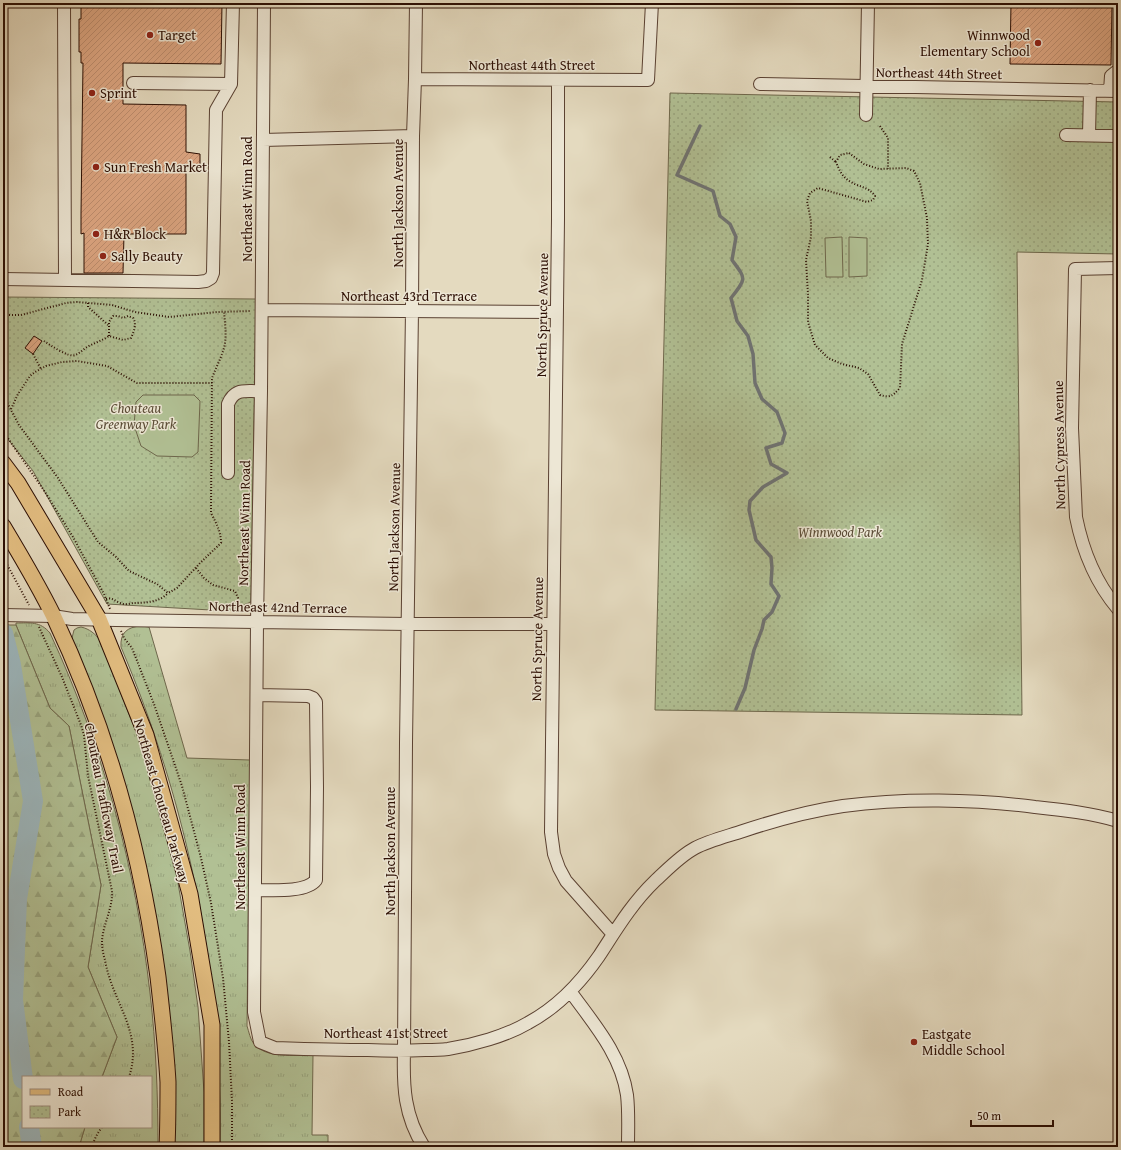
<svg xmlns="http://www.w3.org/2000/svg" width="1121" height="1150" font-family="'Gentium Book Plus',serif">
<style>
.grass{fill:url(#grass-tufts);stroke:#6e674c}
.forest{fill:url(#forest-firs);stroke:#6e674c}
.park{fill:url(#park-dots);stroke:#6e674c}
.pitch{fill:#b1c094;stroke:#6e674c}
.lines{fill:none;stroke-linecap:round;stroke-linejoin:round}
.stream{stroke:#6f7373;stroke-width:3.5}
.river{stroke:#9cb7be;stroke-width:20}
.building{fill:url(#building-hatch);stroke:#2c0e03}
.minor-casing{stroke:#5a4132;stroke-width:14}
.major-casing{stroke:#2c0e03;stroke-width:17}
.path{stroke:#2c0e03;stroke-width:2;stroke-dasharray:1 2;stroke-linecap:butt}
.minor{stroke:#ede7d5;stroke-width:12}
.major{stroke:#e2bd80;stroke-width:15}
.poi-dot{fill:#8f2418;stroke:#ede7d5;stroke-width:1.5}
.labels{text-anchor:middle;stroke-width:3;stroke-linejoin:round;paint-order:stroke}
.poi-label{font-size:14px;fill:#2c0e03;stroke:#ede7d5;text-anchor:start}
.street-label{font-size:14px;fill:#2c0e03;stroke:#ede7d5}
.park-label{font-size:14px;font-style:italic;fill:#5b4c36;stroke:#ede7d5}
</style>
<defs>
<pattern id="grass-tufts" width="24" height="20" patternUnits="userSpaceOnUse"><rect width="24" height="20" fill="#b1c094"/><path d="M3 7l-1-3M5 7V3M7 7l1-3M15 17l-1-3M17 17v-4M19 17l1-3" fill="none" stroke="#98a47e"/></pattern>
<pattern id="forest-firs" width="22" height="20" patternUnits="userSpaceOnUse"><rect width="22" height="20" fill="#b1c094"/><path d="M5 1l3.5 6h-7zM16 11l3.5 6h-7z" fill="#98a47e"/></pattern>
<pattern id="park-dots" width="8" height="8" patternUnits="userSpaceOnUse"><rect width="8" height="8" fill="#b1c094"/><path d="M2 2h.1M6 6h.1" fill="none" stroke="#98a47e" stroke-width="1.8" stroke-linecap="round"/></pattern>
<pattern id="building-hatch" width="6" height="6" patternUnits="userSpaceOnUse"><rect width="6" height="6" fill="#dda682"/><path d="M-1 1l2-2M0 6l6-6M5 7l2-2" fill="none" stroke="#be8e6f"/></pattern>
</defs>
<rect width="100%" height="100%" fill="#e4dabf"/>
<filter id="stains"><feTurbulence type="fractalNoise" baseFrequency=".005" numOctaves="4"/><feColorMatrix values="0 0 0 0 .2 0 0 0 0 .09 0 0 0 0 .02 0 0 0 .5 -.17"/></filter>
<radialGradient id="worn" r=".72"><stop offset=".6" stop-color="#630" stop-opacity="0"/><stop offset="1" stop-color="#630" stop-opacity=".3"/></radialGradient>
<path class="grass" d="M16 623C30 623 40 621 50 633 103 747 136 869 150 993 156 1044 158 1096 158 1147H79L85 1127H151V1077H102L117 1037 88 967 101 885 69 726 50 708 16 625Z
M141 626 149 627 187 758 250 760 247 1026C249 1032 250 1039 254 1044 267 1059 295 1055 313 1055L312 1135H328V1147H220C223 976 188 805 121 647 120 633 127 627 141 626Z
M81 627C90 629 95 634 100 640L136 732 163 818 176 872 190 951 198 1007 204 1092V1147H174L163 969 73 644 72 638 74 630 77 628Z"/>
<path class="forest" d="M3 625H16L50 708 69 726 101 885 88 967 117 1037 102 1077H23V1127H85L79 1147H3Z"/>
<path class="park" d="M670 93 1118 102V254L1017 252 1022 715 655 710Z
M3 297 256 299 251 602 228 611 107 604 33 471 3 433Z"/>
<path class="pitch" d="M842 237 843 277H826L825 238Z
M849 237 867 238V276L849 277Z
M143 395H194L200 401 198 452 192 457 157 456 141 446 134 425 136 402Z"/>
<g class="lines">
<path class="stream" d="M700 126 677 175 713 191 720 216 730 224 736 237 732 260C746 279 747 278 731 298L737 321 748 336 753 354 755 383 762 399 777 412 785 433 782 443 766 448 771 464 787 473 763 487 750 501 749 510 756 540 771 557 772 568 771 584 779 596 772 612 764 620 762 629 754 650 745 688 736 709"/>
<path class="river" d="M3 633 11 665 33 801 17 899 13 1000 23 1079
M29 1127 32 1147"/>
</g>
<path class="building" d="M81 3H222L221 64 123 63V104L186 105V152L200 154V166L186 168V234H124L123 273H84V233L81 234V214L83 63H81V52H79V19H81Z
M1011 3H1112L1111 65 1010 64Z
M34 336 42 341 33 354 25 348Z"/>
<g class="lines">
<g class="minor-casing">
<path id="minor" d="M64 3 65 279
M264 3 261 391 257 622 254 1012 260 1042 275 1048C306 1049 337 1050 368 1050 387 1051 406 1051 425 1050 432 1050 440 1050 448 1049 473 1045 506 1036 528 1023 556 1008 581 982 599 956 616 930 632 903 655 881 667 870 680 856 695 848 708 841 728 836 743 831 776 820 809 811 843 806 904 798 974 799 1035 807 1063 810 1091 813 1118 821
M416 3 415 79 413 136 412 310 406 743 404 1051C403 1086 404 1116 424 1147
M415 79 648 80 652 3
M558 80V219L551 832 554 854 559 868 566 881 612 933
M133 83 231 84
M760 84 1118 91
M1110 91 1111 76 1116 72
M866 115 868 3
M1066 135 1118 136
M1089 135 1090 90
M263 140 413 136
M1118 268 1075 269 1072 428 1076 517C1083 552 1095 582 1118 609
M3 279 198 282 206 281 211 278 213 273 216 110 231 84 233 3
M262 310 557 312
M228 473V404C235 387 246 392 261 391
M3 615 53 616 72 619 116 620 408 624H552
M255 890C271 890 306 893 316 880L317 787 316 702 313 698 308 696 257 695
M570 991C593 1023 621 1054 627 1095 629 1112 628 1130 628 1147"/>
</g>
<g class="major-casing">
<path id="major" d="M3 463 18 483 99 619 146 735 190 894 212 1025V1147
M3 526C21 556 39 586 54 617 108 731 141 852 158 977 162 1012 166 1047 168 1082 168 1103 168 1125 167 1147"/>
</g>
<path class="path" d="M880 126 888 138V169
M849 153 864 164 879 169 906 168 914 171 920 183 927 218 928 244 922 280 902 344 900 388C892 396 891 398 880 395L868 374 859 368 842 364 828 358 815 345 808 322V294L806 260 811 237V221L807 201 810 193 818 188 867 202 873 200 875 196C869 187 859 187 851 182 843 178 839 170 836 162L840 155Z
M830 157 836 162
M88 303V307L108 325
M3 315H21L66 303 77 302 112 305 135 312 169 317 217 312 251 311
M44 341C50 345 69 358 75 355 81 353 85 347 91 345 97 342 103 340 109 336L123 340 131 338C134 331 137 324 133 318L128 316 123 318 118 316H113L109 322V336
M33 354 41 369
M3 395 19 425 58 478 98 542 116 557 129 571 157 584 168 593 177 588 200 563 221 543C221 531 216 523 211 513L212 378C216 368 221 358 224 348 227 337 225 323 224 312
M11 409 18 394 30 376 35 372 46 366 62 362 77 361 107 366 137 383H212
M3 431 45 492 73 537 104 594 110 609
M3 557 29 605
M196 568 204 578 213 585 235 591 238 598 239 611
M106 599C112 597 115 601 120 603 124 605 129 604 133 603 145 603 160 602 168 593
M39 627 62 677 81 725 84 735 88 776 112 891C113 908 103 924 102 941 102 947 103 954 105 960 112 1002 144 1032 129 1077
M121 631 124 638 132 648 154 704 182 786 201 858 211 903 223 978 229 1042 232 1101V1147
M93 1147C93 1140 98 1133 102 1127"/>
<use href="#minor" class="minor"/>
<use href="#major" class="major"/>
</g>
<g class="poi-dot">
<circle cx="150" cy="35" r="4"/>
<circle cx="1038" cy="43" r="4"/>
<circle cx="92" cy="93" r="4"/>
<circle cx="96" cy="167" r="4"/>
<circle cx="96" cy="234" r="4"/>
<circle cx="103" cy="256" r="4"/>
<circle cx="914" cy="1042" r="4"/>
</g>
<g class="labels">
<g class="poi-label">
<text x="158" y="40">Target</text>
<text x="1030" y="40" text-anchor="end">Winnwood<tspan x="1030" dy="16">Elementary School</tspan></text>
<text x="100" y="98">Sprint</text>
<text x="104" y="172">Sun Fresh Market</text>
<text x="104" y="239">H&amp;R Block</text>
<text x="111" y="261">Sally Beauty</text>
<text x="922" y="1039">Eastgate<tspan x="922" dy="16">Middle School</tspan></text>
</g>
<g class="street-label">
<text x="532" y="70">Northeast 44th Street</text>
<text transform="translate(939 73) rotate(1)" y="5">Northeast 44th Street</text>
<text transform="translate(247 199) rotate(-90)" y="5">Northeast Winn Road</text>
<text transform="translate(398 203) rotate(-90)" y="5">North Jackson Avenue</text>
<text x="409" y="301">Northeast 43rd Terrace</text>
<text transform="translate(542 315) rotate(-89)" y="5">North Spruce Avenue</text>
<text transform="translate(1059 445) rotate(-91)" y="5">North Cypress Avenue</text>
<text transform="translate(244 523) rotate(-89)" y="5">Northeast Winn Road</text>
<text transform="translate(394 527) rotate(-89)" y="5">North Jackson Avenue</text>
<text transform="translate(278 607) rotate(1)" y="5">Northeast 42nd Terrace</text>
<text transform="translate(537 639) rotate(-89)" y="5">North Spruce Avenue</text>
<text transform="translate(104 798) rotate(79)" y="5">Chouteau Trafficway Trail</text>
<text transform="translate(162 801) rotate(74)" y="5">Northeast Chouteau Parkway</text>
<text transform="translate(240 847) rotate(-90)" y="5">Northeast Winn Road</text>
<text transform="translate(390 851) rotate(-90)" y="5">North Jackson Avenue</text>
<text x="386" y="1038">Northeast 41st Street</text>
</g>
<g class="park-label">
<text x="136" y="413">Chouteau<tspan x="136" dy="16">Greenway Park</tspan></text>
<text x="840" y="537">Winnwood Park</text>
</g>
</g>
<rect width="1121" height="1150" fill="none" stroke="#e4dabf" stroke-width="16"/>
<rect x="4" y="4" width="1113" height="1142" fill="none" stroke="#2c0e03" stroke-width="2"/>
<rect x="8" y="8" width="1105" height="1134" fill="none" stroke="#2c0e03"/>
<rect x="22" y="1076" width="130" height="52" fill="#ede7d5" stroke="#a09081"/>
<rect x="30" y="1089" width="20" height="6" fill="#e2bd80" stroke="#a09081"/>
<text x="58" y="1096" font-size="12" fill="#2c0e03">Road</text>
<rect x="30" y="1106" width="20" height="12" fill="url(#park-dots)" stroke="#a09081"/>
<text x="58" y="1116" font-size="12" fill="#2c0e03">Park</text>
<path d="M971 1120v6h82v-6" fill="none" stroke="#2c0e03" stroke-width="2"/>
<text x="977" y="1120" font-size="12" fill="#2c0e03" stroke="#ede7d5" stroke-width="3" paint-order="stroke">50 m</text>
<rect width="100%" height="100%" filter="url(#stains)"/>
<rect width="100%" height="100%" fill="url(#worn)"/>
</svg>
